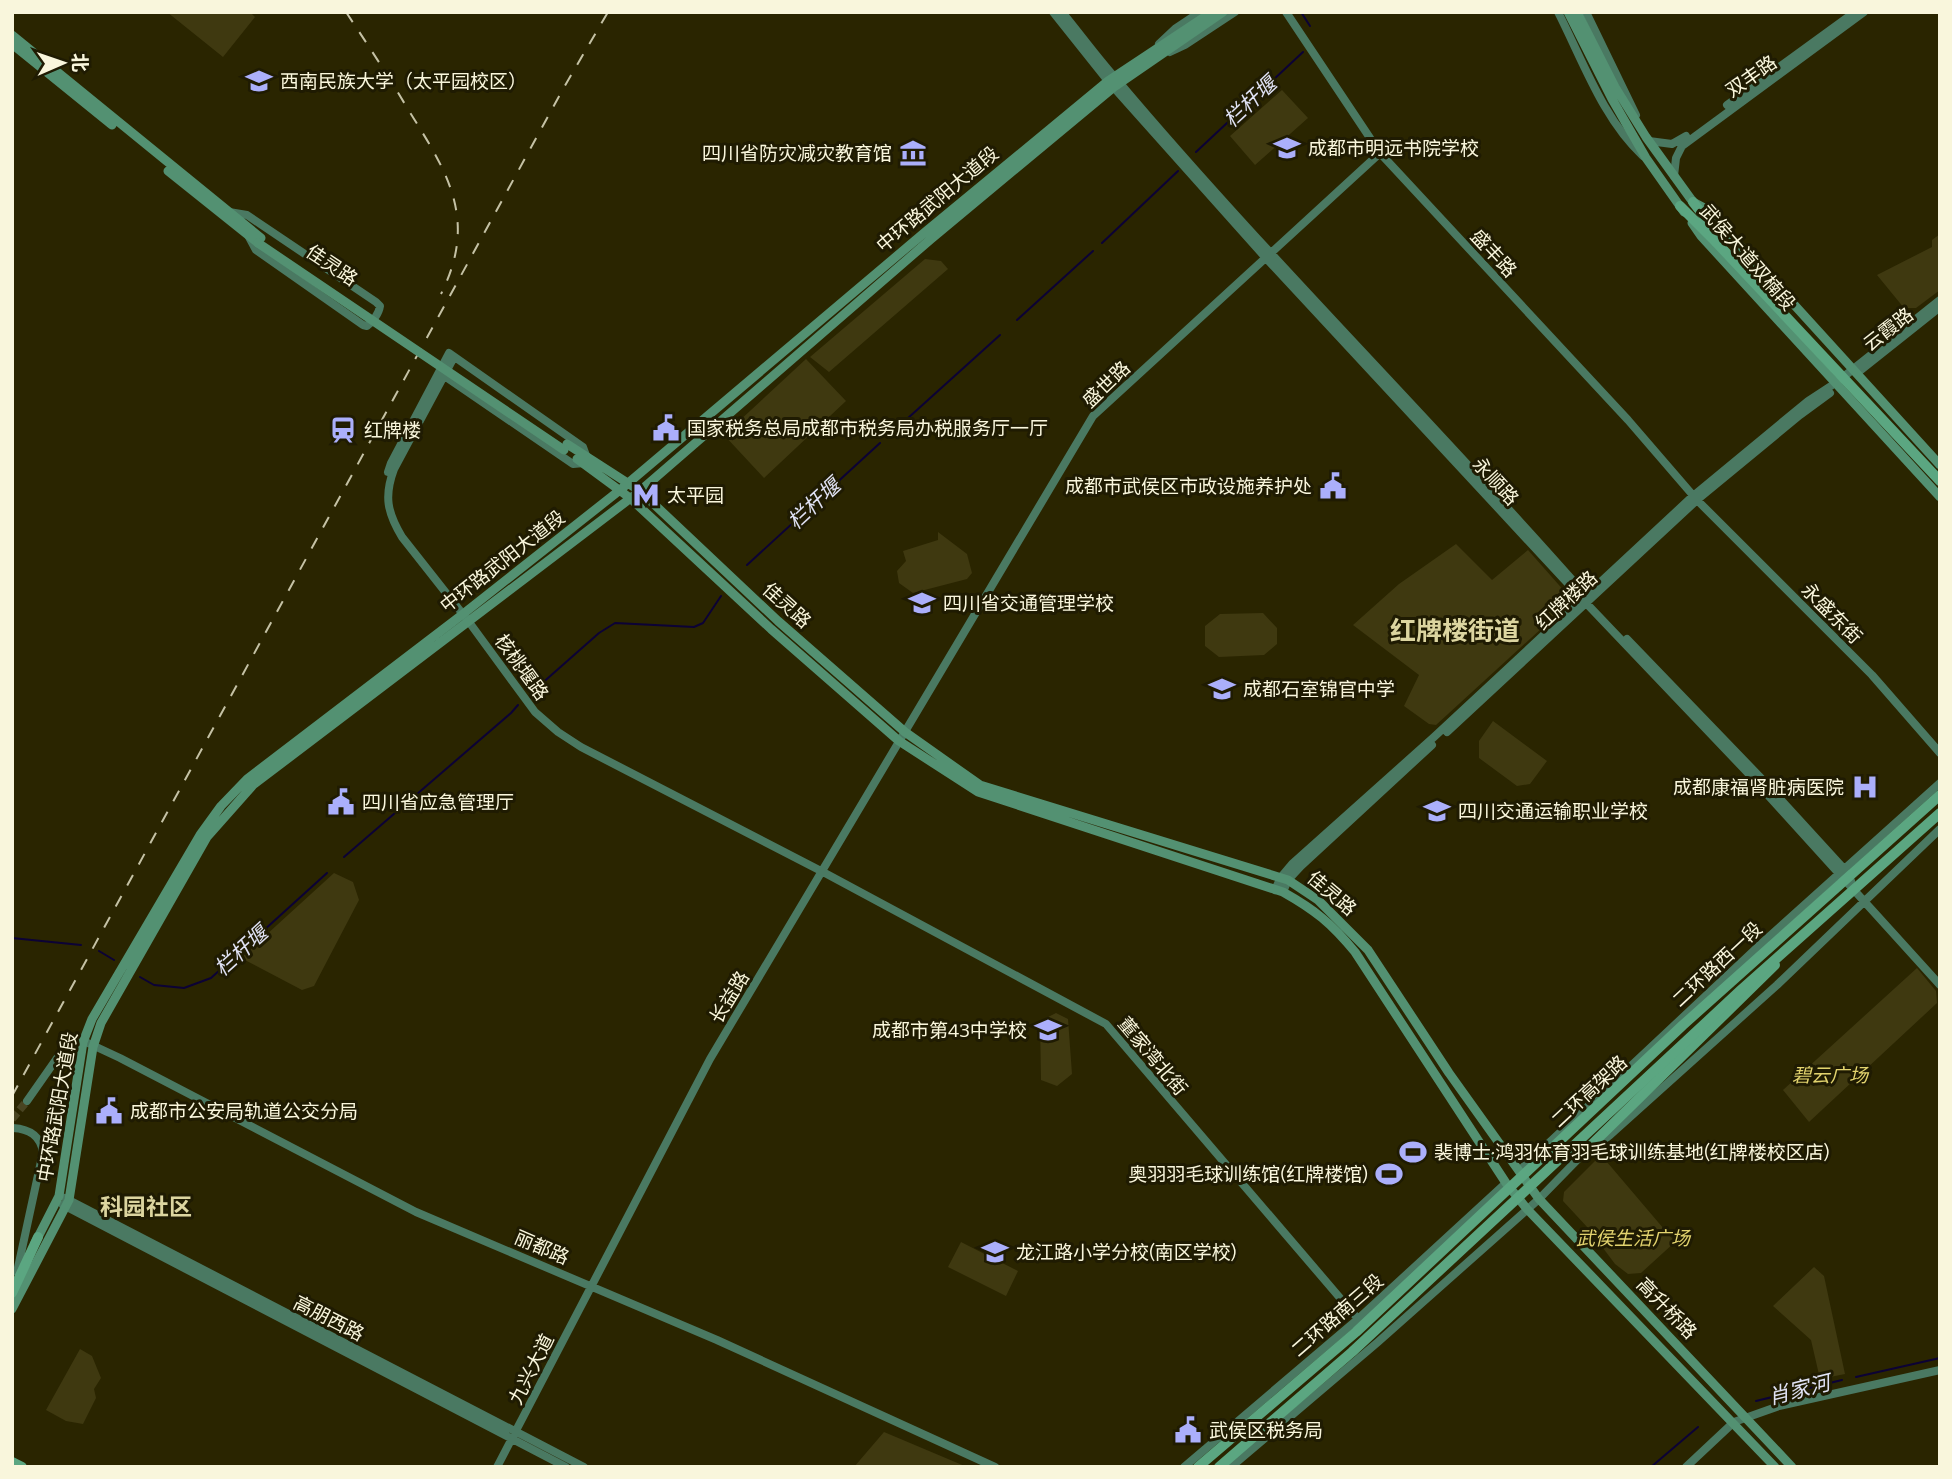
<svg xmlns="http://www.w3.org/2000/svg" width="1952" height="1479" font-family="Bitter,'Noto Sans SC',serif">
<style>
.green{fill:#3f3910}
.lines{fill:none;stroke-linecap:round;stroke-linejoin:round}
.stream{stroke:#0c0235;stroke-width:2}
.secondary-tunnel{stroke:#494421;stroke-width:8;stroke-dasharray:8 4;stroke-linecap:butt}
.secondary{stroke:#4a7962;stroke-width:8}
.primary{stroke:#539172;stroke-width:9}
.highway{stroke:#5ba681;stroke-width:10}
.rail{stroke:#c5c2a5;stroke-width:2;stroke-dasharray:12 12;stroke-linecap:butt}
.primary-bridge{stroke:#539172;stroke-width:9}
.highway-bridge{stroke:#5ba681;stroke-width:10}
.labels{text-anchor:middle;stroke-width:6;stroke-linejoin:round;paint-order:stroke}
.street-label{font-size:19px;fill:#f9f6dc;stroke:#1f1b02}
.poi-label{font-size:19px;fill:#f9f6dc;stroke:#1f1b02;text-anchor:start}
.park-label{font-size:19px;font-style:italic;fill:#e2d36e;stroke:#1f1b02}
.water-label{font-size:21px;font-style:italic;fill:#e0e2f4;stroke:#1f1b02}
.quarter-label{font-size:23px;font-weight:bold;fill:#dcd5a0;stroke:#1f1b02}
.district-label{font-size:26px;font-weight:bold;fill:#dcd5a0;stroke:#1f1b02}
</style>
<rect width="100%" height="100%" fill="#2a2500"/>
<path class="green" d="M167 12H250L255 17 223 57Z
M1282 90 1308 118 1255 165 1230 136Z
M1940 234V290L1916 308H1904L1877 275 1932 247V240Z
M925 259 941 261 948 269 829 372 810 357Z
M806 359 846 401 764 478 724 435Z
M938 532 967 554 972 573 967 579 913 593 899 583 897 571 906 561 903 551 938 540Z
M1456 544 1492 580 1528 550 1566 593 1567 605 1436 725 1429 724 1404 706 1419 675 1353 625 1399 584Z
M1263 613 1277 628V644L1264 655 1219 657 1205 646V626L1220 614Z
M1493 721 1547 761 1530 784 1517 786 1479 758V741Z
M334 873 353 882 359 900 314 986 302 990 241 958Z
M1917 968 1936 991 1937 1003 1809 1122 1783 1090Z
M1056 1013 1068 1019 1072 1074 1057 1086 1041 1080 1040 1021Z
M1601 1155 1675 1242 1641 1273 1628 1274 1615 1264 1588 1228 1563 1201 1564 1192Z
M961 1242 1018 1271 1006 1296 948 1267Z
M1814 1267 1824 1276 1845 1374 1820 1379 1811 1340 1773 1306Z
M80 1349 92 1356 101 1378 94 1389 96 1398 83 1424 66 1421 46 1410Z
M884 1432 967 1467H854Z"/>
<g class="lines">
<path class="stream" d="M1301 12 1310 26
M1196 152 1303 52
M1102 243 1178 171
M1017 320 1093 251
M887 437 1000 335
M747 565 880 443
M531 693 599 633 615 623 694 627 703 623 721 596
M344 857 511 713 518 705
M12 938 81 945
M99 951 114 960
M140 977 154 985 184 988 211 978 327 873
M1856 1377 1940 1358
M1756 1401 1842 1380
M1651 1467 1698 1427"/>
<path class="secondary-tunnel" d="M12 1119 27 1101"/>
<path class="secondary" d="M1053 12 1108 81 1265 257 1587 604 1747 772 1940 985
M1062 12C1081 35 1099 60 1119 82 1265 255 1426 414 1575 583
M1286 12 1380 153 1628 420 1697 500 1872 675 1940 753
M1558 12C1583 61 1603 119 1643 156
M1586 12 1636 115
M1159 44 1176 28 1200 12
M1170 52 1185 45 1235 12
M1727 105 1855 12
M1649 141 1672 144 1686 136
M1674 176 1676 158 1682 146 1864 12
M229 212 247 215 376 302 380 306C379 313 373 322 367 326L363 325 256 250 249 237
M454 357 394 469C384 496 387 512 402 537L469 622 535 712 558 732 581 747 823 872 1106 1024 1358 1319
M440 373 573 464 584 463
M1857 373 1940 307
M388 472 391 463 449 353 583 447 587 458
M1627 639 1759 776 1845 870 1851 881
M1447 732 1697 500 1800 415 1830 393
M1275 890 1281 877 1292 864 1434 737 1693 496 1808 401 1837 382 1940 300
M1283 892 1288 880 1301 866 1432 745
M27 1101 69 1041 75 1037 120 1058 416 1212 717 1340 995 1467
M13 1128C29 1129 40 1135 43 1152L17 1272
M1597 1145 1610 1135 1777 985 1940 829
M1519 1171 1761 944 1940 783
M65 1198 584 1467
M63 1205 566 1467
M497 1467 710 1059 1093 416 1380 153
M1184 1467 1358 1319 1506 1183
M1231 1467 1378 1342 1539 1199 1583 1154
M1686 1467 1734 1422 1779 1406 1940 1370"/>
<path class="primary" d="M1568 12 1612 99 1646 158 1684 212
M1577 12 1615 87 1646 137 1693 202 1708 210 1940 465
M12 35 261 238
M12 44 112 125
M168 171 258 243
M1692 223 1701 236 1940 497
M567 444 640 491 778 621 905 732 980 785 1288 880 1318 900 1368 950 1449 1073 1539 1199 1792 1467
M577 459 630 498 771 629 899 741 978 792 1283 892C1315 910 1331 923 1355 952L1506 1183 1527 1209 1775 1467
M35 1243 59 1196 83 1042 92 1019 200 835 221 806 247 779 463 614 620 490 924 233 1108 81 1212 12
M12 1309 69 1200 93 1047 101 1023 207 837 253 785 640 491 931 239 1114 87 1223 12"/>
<path class="highway" d="M1693 202 1721 238
M1680 206 1716 242
M1580 1156 1775 965
M12 1293 38 1237
M12 1462 22 1467"/>
<path class="rail" d="M346 12C368 45 389 77 409 111 448 173 478 220 441 294
M12 1096 563 89 608 12"/>
<path class="primary-bridge" d="M258 243 564 450"/>
<path class="highway-bridge" d="M1716 242 1940 481
M1198 1467 1356 1332 1683 1025 1940 795
M1219 1467 1352 1352 1742 989 1940 813"/>
</g>
<defs>
<g id="university-bare" transform="scale(2.1)"><path d="M0-5L7-2L0 1L-7-2ZM-4 1L0 2.5L4 1V4Q0 6-4 4Z" fill="#abaffb" stroke="#1f1b02" stroke-width="2.5" paint-order="stroke"/></g>
<g id="school-bare" transform="scale(2.1)"><path d="M0-5L7-2L0 1L-7-2ZM-4 1L0 2.5L4 1V4Q0 6-4 4Z" fill="#abaffb" stroke="#1f1b02" stroke-width="2.5" paint-order="stroke"/></g>
<g id="museum-bare" transform="scale(2.1)"><path d="M0-6L6-3V-2H-6V-3ZM-5-1h2V3h-2ZM-1-1h2V3h-2ZM3-1h2V3H3ZM-6 4H6V6H-6Z" fill="#abaffb" stroke="#1f1b02" stroke-width="2.5" paint-order="stroke"/></g>
<g id="civic-bare" transform="scale(2.1)"><path d="M-.6-6.5H3V-4.5H.6V-3L4-1V1h2V6H-6V1h2V-1L-.6-3ZM-1.2 2.5V6h2.4V2.5Z" fill="#abaffb" stroke="#1f1b02" stroke-width="2.5" paint-order="stroke"/></g>
<g id="station-bare" transform="scale(2.1)"><path d="M-3-6H3Q5-6 5-4V2Q5 4 3 4L4.5 6H3L1.5 4h-3L-3 6H-4.5L-3 4Q-5 4-5 2V-4Q-5-6-3-6ZM-3.5-4v3h7v-3ZM-3.5 1v1.5H-2V1ZM2 1v1.5H3.5V1Z" fill="#abaffb" stroke="#1f1b02" stroke-width="2.5" paint-order="stroke"/></g>
<g id="metro-bare" transform="scale(2.1)"><path d="M-5.5 5V-5H-3L0 0L3-5H5.5V5H3V-.5L0 4L-3-.5V5Z" fill="#abaffb" stroke="#1f1b02" stroke-width="2.5" paint-order="stroke"/></g>
<g id="hospital-bare" transform="scale(2.1)"><path d="M-5-5h3v3.5h4V-5h3V5h-3V1.5h-4V5h-3Z" fill="#abaffb" stroke="#1f1b02" stroke-width="2.5" paint-order="stroke"/></g>
<g id="stadium-bare" transform="scale(2.1)"><path d="M0-5a6.5 5 0 1 0 0 10a6.5 5 0 1 0 0-10ZM-3.5-1.8h7v3.6h-7Z" fill="#abaffb" stroke="#1f1b02" stroke-width="2.5" paint-order="stroke"/></g>
</defs>
<g fill-rule="evenodd">
<use href="#university-bare" x="259" y="81"/>
<use href="#school-bare" x="1287" y="148"/>
<use href="#museum-bare" x="913" y="153"/>
<use href="#civic-bare" x="666" y="428"/>
<use href="#station-bare" x="343" y="430"/>
<use href="#civic-bare" x="1333" y="486"/>
<use href="#metro-bare" x="646" y="495"/>
<use href="#school-bare" x="922" y="603"/>
<use href="#school-bare" x="1222" y="689"/>
<use href="#hospital-bare" x="1865" y="787"/>
<use href="#civic-bare" x="341" y="802"/>
<use href="#school-bare" x="1437" y="811"/>
<use href="#school-bare" x="1048" y="1030"/>
<use href="#civic-bare" x="109" y="1111"/>
<use href="#stadium-bare" x="1413" y="1152"/>
<use href="#stadium-bare" x="1389" y="1174"/>
<use href="#school-bare" x="995" y="1252"/>
<use href="#civic-bare" x="1188" y="1430"/>
</g>
<g class="labels">
<g class="street-label">
<text transform="translate(1751 76) rotate(-35)" y="7">双丰路</text>
<text transform="translate(937 199) rotate(-40)" y="7">中环路武阳大道段</text>
<text transform="translate(1494 253) rotate(47)" y="7">盛丰路</text>
<text transform="translate(1748 257) rotate(49)" y="7">武侯大道双楠段</text>
<text transform="translate(332 265) rotate(34)" y="7">佳灵路</text>
<text transform="translate(1888 329) rotate(-38)" y="7">云霞路</text>
<text transform="translate(1106 384) rotate(-44)" y="7">盛世路</text>
<text transform="translate(1496 481) rotate(47)" y="7">永顺路</text>
<text transform="translate(502 561) rotate(-38)" y="7">中环路武阳大道段</text>
<text transform="translate(1566 600) rotate(-43)" y="7">红牌楼路</text>
<text transform="translate(787 605) rotate(42)" y="7">佳灵路</text>
<text transform="translate(1832 613) rotate(45)" y="7">永盛东街</text>
<text transform="translate(522 667) rotate(54)" y="7">核桃堰路</text>
<text transform="translate(1332 893) rotate(40)" y="7">佳灵路</text>
<text transform="translate(1717 964) rotate(-43)" y="7">二环路西一段</text>
<text transform="translate(729 997) rotate(-59)" y="7">长益路</text>
<text transform="translate(1153 1056) rotate(50)" y="7">董家湾北街</text>
<text transform="translate(1589 1091) rotate(-43)" y="7">二环高架路</text>
<text transform="translate(57 1107) rotate(-80)" y="7">中环路武阳大道段</text>
<text transform="translate(542 1247) rotate(23)" y="7">丽都路</text>
<text transform="translate(1667 1308) rotate(46)" y="7">高升桥路</text>
<text transform="translate(1337 1315) rotate(-41)" y="7">二环路南三段</text>
<text transform="translate(329 1318) rotate(27)" y="7">高朋西路</text>
<text transform="translate(531 1369) rotate(-63)" y="7">九兴大道</text>
</g>
<g class="poi-label">
<text x="280" y="88">西南民族大学（太平园校区）</text>
<text x="1308" y="155">成都市明远书院学校</text>
<text x="892" y="160" text-anchor="end">四川省防灾减灾教育馆</text>
<text x="687" y="435">国家税务总局成都市税务局办税服务厅一厅</text>
<text x="364" y="437">红牌楼</text>
<text x="1312" y="493" text-anchor="end">成都市武侯区市政设施养护处</text>
<text x="667" y="502">太平园</text>
<text x="943" y="610">四川省交通管理学校</text>
<text x="1243" y="696">成都石室锦官中学</text>
<text x="1844" y="794" text-anchor="end">成都康福肾脏病医院</text>
<text x="362" y="809">四川省应急管理厅</text>
<text x="1458" y="818">四川交通运输职业学校</text>
<text x="1027" y="1037" text-anchor="end">成都市第43中学校</text>
<text x="130" y="1118">成都市公安局轨道公交分局</text>
<text x="1434" y="1159">裴博士·鸿羽体育羽毛球训练基地(红牌楼校区店)</text>
<text x="1368" y="1181" text-anchor="end">奥羽羽毛球训练馆(红牌楼馆)</text>
<text x="1016" y="1259">龙江路小学分校(南区学校)</text>
<text x="1209" y="1437">武侯区税务局</text>
</g>
<g class="park-label">
<text x="1830" y="1082">碧云广场</text>
<text x="1633" y="1245">武侯生活广场</text>
</g>
<g class="water-label">
<text transform="translate(1250 102) rotate(-43)" y="7">栏杆堰</text>
<text transform="translate(814 504) rotate(-43)" y="7">栏杆堰</text>
<text transform="translate(241 951) rotate(-42)" y="7">栏杆堰</text>
<text transform="translate(1799 1390) rotate(-14)" y="7">肖家河</text>
</g>
<g class="quarter-label">
<text x="146" y="1215">科园社区</text>
</g>
<g class="district-label">
<text x="1455" y="640">红牌楼街道</text>
</g>
</g>
<rect width="1952" height="1479" fill="none" stroke="#f9f6dc" stroke-width="28"/>
<g transform="translate(63 63) rotate(88)" stroke="#1f1b02" stroke-width="5" paint-order="stroke">
<path d="M0-5L12 26L0 18L-12 26Z" fill="#f9f6dc"/>
<text y="-10" font-size="19" font-weight="bold" text-anchor="middle" fill="#f9f6dc">北</text>
</g>
</svg>
